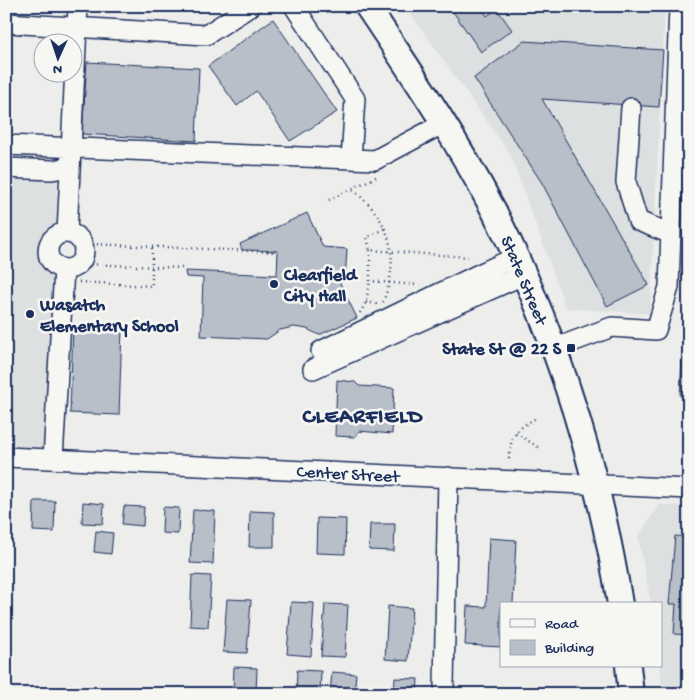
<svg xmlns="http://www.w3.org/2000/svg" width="695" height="700" font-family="'Gochi Hand',sans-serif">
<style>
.built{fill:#dde0e1}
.building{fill:#b9bfc8;stroke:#1b2f5e}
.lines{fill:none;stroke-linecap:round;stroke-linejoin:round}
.minor-casing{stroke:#1b2f5e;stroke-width:22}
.major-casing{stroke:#1b2f5e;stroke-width:28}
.path{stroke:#1b2f5e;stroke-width:2.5;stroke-dasharray:1 4;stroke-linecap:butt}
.minor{stroke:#f6f6f2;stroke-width:19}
.major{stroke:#f6f6f2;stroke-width:24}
.poi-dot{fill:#1b2f5e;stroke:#f6f6f2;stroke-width:2}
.labels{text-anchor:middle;stroke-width:5;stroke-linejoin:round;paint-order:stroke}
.poi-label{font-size:18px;font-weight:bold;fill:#1b2f5e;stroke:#f6f6f2;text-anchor:start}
.street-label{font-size:18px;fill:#1b2f5e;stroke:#f6f6f2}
.district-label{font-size:22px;font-weight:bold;letter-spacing:1px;fill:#1b2f5e;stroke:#f6f6f2}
</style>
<rect width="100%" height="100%" fill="#edeeec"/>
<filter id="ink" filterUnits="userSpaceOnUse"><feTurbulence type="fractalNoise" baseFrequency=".02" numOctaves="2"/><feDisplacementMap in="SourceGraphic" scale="10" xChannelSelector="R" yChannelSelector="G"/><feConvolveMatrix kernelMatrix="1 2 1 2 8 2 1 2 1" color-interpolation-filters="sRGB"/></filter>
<g filter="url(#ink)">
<path class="built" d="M405 6H665L650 314 566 308 510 154Z
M6 176 58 179 49 452 6 450Z
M659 505 689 506V694H663L660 666 661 604H651L638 537Z"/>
<path class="building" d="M449 6H480L487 16 497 9 512 30 481 52Z
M273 19 337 112 290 141 256 91 237 106 208 66Z
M524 41 663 50 659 107 542 99 649 285 607 306 542 183 474 78Z
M87 62 199 68 196 141 82 134Z
M307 213 323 247 347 249 345 280 338 279 357 318 319 335 307 329 294 327 280 330 267 339 201 336 203 278 186 277 185 271 277 275 278 251 242 250 240 244Z
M73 325 122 328 119 415 70 413Z
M682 359H689V397L680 396Z
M337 380 355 382 359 386 394 388 392 434 359 431 355 437 335 436Z
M34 501H55L54 532 33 531Z
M83 502 104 504 103 524 82 523Z
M124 506 144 507 143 526 122 524Z
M163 507 179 508 178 534 162 533Z
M193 510 215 511 213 564 190 563Z
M250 511 274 512V547H249Z
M317 518 346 519 345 554 316 553Z
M370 524H395L394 551 369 550Z
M96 531 113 533 111 554 94 552Z
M675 536 689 537V635L674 634 676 604H669Z
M489 538 516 540 513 604H501V647L465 645 467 606 486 607Z
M192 575 211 576 208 627 190 626Z
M227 599 251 600 247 653 223 652Z
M291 602 314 603 311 656 287 654Z
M325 604 348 605 345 657 321 656Z
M388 606 412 608 408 661 385 659Z
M234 667 257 668 256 694H233Z
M297 670 321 671 320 694H296Z
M332 672 356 674 354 694H330Z
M395 678 418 679 417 694H394Z"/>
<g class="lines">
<g class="minor-casing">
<path id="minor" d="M294 6 355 99 351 159
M6 23 206 35 251 6
M631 108 626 182 638 221 671 234
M6 145 375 160 444 123
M6 168 52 170 70 167
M67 233 78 6
M48 251a18 18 0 1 1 36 0a18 18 0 1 1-36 0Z
M553 349 612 327 656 330 669 287 679 6
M321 351 477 275 516 257
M313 369 523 275
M6 457 689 489
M53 459 64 269
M444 686 448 477"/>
</g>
<g class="major-casing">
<path id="major" d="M367 6C411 72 456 138 493 209 556 332 598 468 620 604
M628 666 631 694"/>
</g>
<path class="path" d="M376 177 351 189C391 218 401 257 383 302
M329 200 351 189
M384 229 367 237 370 250 468 257
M370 250V281L417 285
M182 268 89 264 93 253 91 244 276 252
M80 273 89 264
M79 282 152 286V247
M366 302 379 304
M360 313 366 302 370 281
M516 433 541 449
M509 459C510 435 517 428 538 417"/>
<use href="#minor" class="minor"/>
<use href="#major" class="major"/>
</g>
</g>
<g class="poi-dot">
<circle cx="274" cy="284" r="5"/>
<circle cx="30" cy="314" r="5"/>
<rect x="566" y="343" width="10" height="10" rx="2.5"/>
</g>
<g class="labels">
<g class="poi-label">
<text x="284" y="280">Clearfield<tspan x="284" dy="21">City Hall</tspan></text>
<text x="40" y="310">Wasatch<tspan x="40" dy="21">Elementary School</tspan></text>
<text x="561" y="354" text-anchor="end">State St @ 22 S</text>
</g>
<g class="street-label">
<text transform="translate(525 280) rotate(67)" y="6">State Street</text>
<text transform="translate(348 473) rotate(3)" y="6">Center Street</text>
</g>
<g class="district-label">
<text x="363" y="422">CLEARFIELD</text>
</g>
</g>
<rect width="695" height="700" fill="none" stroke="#f6f6f2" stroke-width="25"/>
<rect x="12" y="12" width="670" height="675" fill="none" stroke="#1b2f5e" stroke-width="2" filter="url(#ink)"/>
<rect x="500" y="602" width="162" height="65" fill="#f6f6f2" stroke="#9ea6b7"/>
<rect x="510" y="619" width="25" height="8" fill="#f6f6f2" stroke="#9ea6b7"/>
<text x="545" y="628" font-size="15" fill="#1b2f5e">Road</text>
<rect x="510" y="640" width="25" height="15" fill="#b9bfc8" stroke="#9ea6b7"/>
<text x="545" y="652" font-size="15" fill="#1b2f5e">Building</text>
<g transform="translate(58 58) rotate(183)"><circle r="24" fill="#f6f6f2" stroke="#9ea6b7"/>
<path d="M0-4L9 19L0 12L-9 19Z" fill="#1b2f5e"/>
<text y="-8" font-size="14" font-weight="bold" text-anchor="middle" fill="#1b2f5e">N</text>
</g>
</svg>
